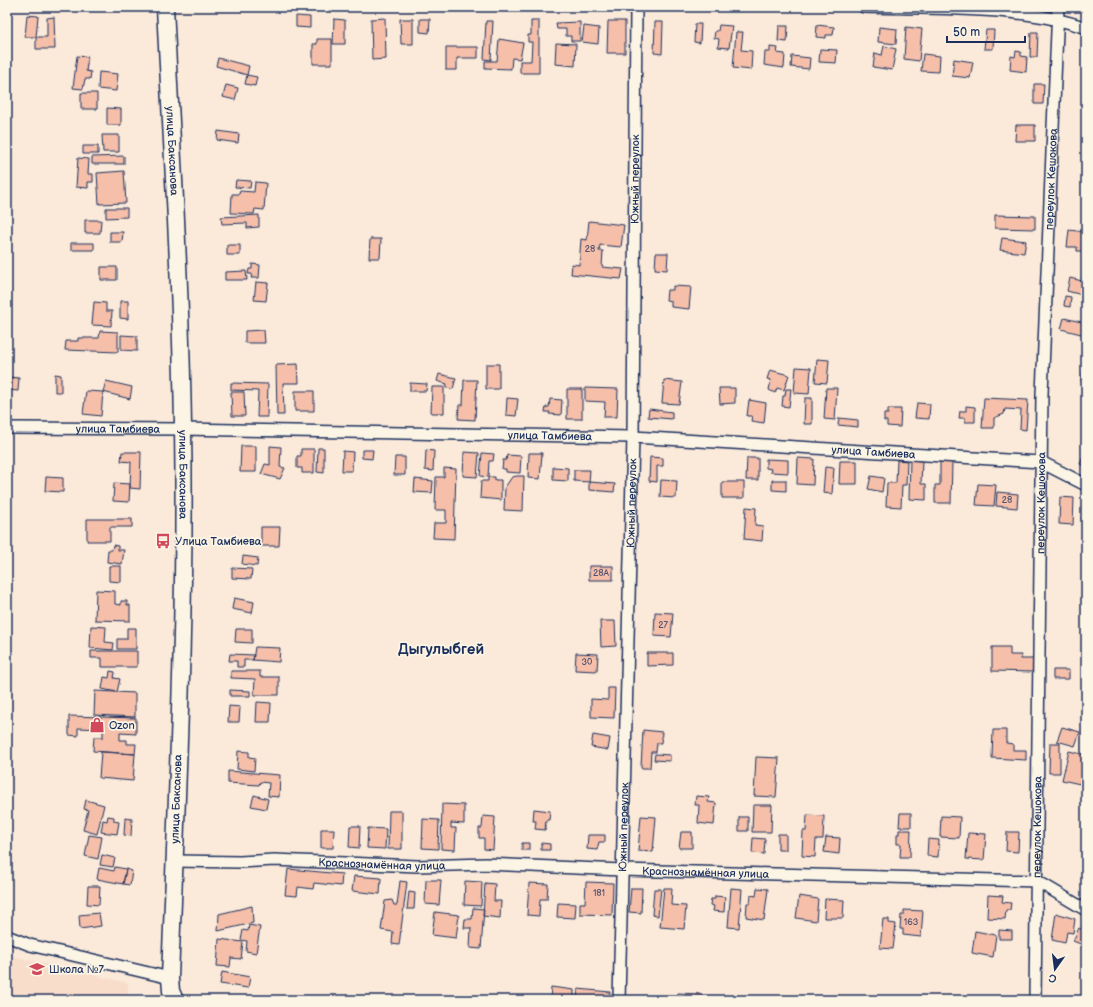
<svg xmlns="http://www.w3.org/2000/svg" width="1093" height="1007" font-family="'Balsamiq Sans',sans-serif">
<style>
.built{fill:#f9ddcb}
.building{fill:#f5bfa9;stroke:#1b2f5e}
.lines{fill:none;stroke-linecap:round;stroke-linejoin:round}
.minor-casing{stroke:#1b2f5e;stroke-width:14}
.secondary-casing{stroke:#1b2f5e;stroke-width:19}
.minor{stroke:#fcf5e5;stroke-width:11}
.secondary{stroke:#fcf5e5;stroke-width:16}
.labels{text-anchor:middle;stroke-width:3.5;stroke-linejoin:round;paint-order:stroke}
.number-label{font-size:9px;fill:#525371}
.street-label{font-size:11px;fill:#1b2f5e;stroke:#fcf5e5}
.poi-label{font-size:11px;fill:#1b2f5e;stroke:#fcf5e5;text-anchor:start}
.district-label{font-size:15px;font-weight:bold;fill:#1b2f5e;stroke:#fcf5e5}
</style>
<rect width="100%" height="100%" fill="#fbead9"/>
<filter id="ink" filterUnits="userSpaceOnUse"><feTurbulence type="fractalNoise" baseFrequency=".025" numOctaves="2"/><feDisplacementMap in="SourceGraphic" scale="8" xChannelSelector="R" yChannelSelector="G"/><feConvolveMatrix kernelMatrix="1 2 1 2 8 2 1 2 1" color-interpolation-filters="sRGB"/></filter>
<g filter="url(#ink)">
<path class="built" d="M7 955 128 983V1000H7Z"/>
<path class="building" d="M27 15 38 16 36 37H25Z
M296 16 310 17V28L296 27Z
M54 17 55 49H36V37H47V18Z
M385 18 386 59 372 60 371 19Z
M334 19 345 20V44H333Z
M400 19H413V44H401Z
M420 19H430L429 33 420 32Z
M486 21H493L491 60 484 59Z
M531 21H539V73H520V61H531L532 42H528V35H531Z
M608 21H625V53H607Z
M580 22V41H571V36H566V29H557L556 23Z
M655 22H663L662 54 654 53Z
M695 24H701L700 43 694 42Z
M719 25 732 26 729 48 718 47 719 39 714 38 715 31H718Z
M817 25 834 27 833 35H826V38L816 37Z
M584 26 599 28 598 44 582 42Z
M779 26H788L787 42 778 41Z
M879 27 897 29 896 44 878 42Z
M906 27 922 29 919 61 904 59Z
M986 30H994L993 49H984Z
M736 32H743L741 50 752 51 751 70 733 68Z
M1031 32H1038L1037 57H1030Z
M317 39H332V64H313V44H317Z
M499 39 523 43 520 59 512 58 511 69 485 68V61H497Z
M556 43 576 44 575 66 555 64Z
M884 46 896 49 892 70 873 67 875 53 882 55Z
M446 47H478V58H457V70H446Z
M770 47 778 48 777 53 785 54 784 68 764 65 765 52H770Z
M820 49 837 50 836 63 819 62Z
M1016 51 1021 52V56L1027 57 1026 72 1010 70 1011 56 1015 57Z
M923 54 940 56 939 72 921 71Z
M77 56 88 57 86 71 91 72 90 79H85L83 89 73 88Z
M792 56 810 58 809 69 791 67Z
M218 58 249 66 247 75 216 66Z
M954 59 973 62 970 78 952 76Z
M99 72 118 74 116 91 98 89Z
M247 75 257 77 255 86 245 84Z
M1034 84H1044L1043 104H1034Z
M226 85 238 88 235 100 223 97Z
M81 93H97V109H81Z
M107 108 121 109V125H107Z
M1016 125H1035V141H1015Z
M218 131 239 134 238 143 217 140Z
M102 135H119V152H103Z
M83 146H98V154H83Z
M124 156V164H92V157Z
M78 158 89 159 88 174H93V182H88V188L76 187Z
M124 171 126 203 99 204 97 173Z
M236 180 251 181 250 188 235 187Z
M255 182 266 183 264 210 255 209 254 214 231 213 232 194H239L240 191 254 192Z
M106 208H127V217L106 218Z
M259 215V227L247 228V223L222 224 221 217Z
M995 215 1035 216V229L995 228Z
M85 220H101L100 233H85Z
M589 221 624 225 621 247 600 245 599 251H603L602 267 623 269 621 279 571 274 572 264 579 265 581 239 587 240Z
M1069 230 1086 232V251H1077V247H1067Z
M110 232H123L122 242H110Z
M1002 238 1026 241 1024 253 1000 250Z
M370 239H381L380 258H369Z
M71 243H94V250H71Z
M227 245H240V255H227Z
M656 253H668L667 270 655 269Z
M252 264 260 265 259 278H251L252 274H248L249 269H252Z
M101 267H117V280H101Z
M246 271 247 280H225V272Z
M1070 278 1086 282V296L1067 291Z
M256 282 268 283 266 301 254 300Z
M673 286 691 287 689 309 671 307V301L666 300 667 290H673Z
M1065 296 1071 297 1070 307 1064 306Z
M120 301H128V319L120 318Z
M94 302 106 303V311H112L111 326 92 325Z
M1064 318 1086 323 1085 335 1061 329Z
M264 330 265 343H245V331Z
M100 331 118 332V352L65 350 66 341H78V338H99Z
M121 335 137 336V351L121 350Z
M1086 358V382L1081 381Z
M817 359 829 360 827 383 815 382Z
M298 364 299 383H283L284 415H277L276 365Z
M486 364H499V389H486Z
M796 367 811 368 809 394 794 393Z
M770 370 789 375 784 390 777 388 775 393 769 390 771 380 767 379Z
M55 374 61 375V392H55Z
M439 374 456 378 453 389 446 388 447 384 437 381Z
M7 377 19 378 18 391 7 390Z
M464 380H477L475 420 458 419 459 405H463Z
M664 380 682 382 679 404 662 403Z
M106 381 132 387 130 399 103 392Z
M231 383 268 384 267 417H257L258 391 231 390Z
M410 383 427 384 426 391H410Z
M432 387H444V413H431Z
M585 388 618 389 617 417H604L605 402 585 401Z
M719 388H735V403L720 404Z
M826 388H837L835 420 824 419Z
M567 389H582V419H567Z
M786 389H791L789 407 782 406 783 396H785Z
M86 391 103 392 101 416 83 414Z
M295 391H314V411H295Z
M231 392H244L245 416H232Z
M507 398 518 399 516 416 506 415Z
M805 398H812V424H804Z
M984 398 1028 400 1026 430 1020 429 1021 410 1005 409 1004 414 994 418V428H982Z
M550 399 562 400 561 415 549 414 550 412H545L546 407H549Z
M749 400 766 403 764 423 751 421 752 416H747Z
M917 403 930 404 929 419 915 418Z
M966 406 975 407V422H965V418H959L960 411H966Z
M649 409 672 412V419L648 417Z
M888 409H901L900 427 887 426V421H884V414H888Z
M839 418 858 420V427L838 425Z
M241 446H256V472H240Z
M270 446 281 447 280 467 285 468 280 479 261 474 265 464 270 465Z
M318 448H324V473L317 472Z
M301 449H314V473H302V468H297V456H301Z
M362 450H373L372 459 362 458Z
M426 450 434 451 433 471 425 470Z
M343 451 353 452 352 471H342Z
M1086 451V467L1080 464Z
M122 452H141L140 489 130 488 131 462 121 461Z
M464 452 479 453 477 477 463 476Z
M482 453 494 454 493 461H489L488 477 480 476Z
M529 453H542L540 479 528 478Z
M507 455 521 456 520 473 506 472V469H502L503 460H506Z
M395 457H405V475H394Z
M650 457 663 458V466H657V482L649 481Z
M747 458H758V480H746Z
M798 458 814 459 813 485 797 484Z
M766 459 788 460V473L770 472 771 469 766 468Z
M897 460 907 461 906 485H902L901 507 886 506 887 483H896Z
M910 460 922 461 921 484H926V500L909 499Z
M840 461H857V484H839Z
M940 462H952L951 503H935V485H940Z
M553 467 568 468V481L553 480Z
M825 467 834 468 832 494 823 493Z
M444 468 456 469 454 539 433 538 434 523H446V510H435L436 477H444Z
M574 470H590L589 482 574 481Z
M517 476H524L523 511 504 510 505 487 512 477Z
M871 476 884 478 882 492 868 489Z
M46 477 63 478V492L45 491Z
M488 477H495V480H501V500L480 498 481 481H488Z
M415 479 433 481 432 493 414 492Z
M661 480 677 481 676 498 660 497Z
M772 480H786V491L772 490Z
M589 482 615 484 614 492 589 490Z
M722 482H744V498H722Z
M114 483 130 484 129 502 113 501Z
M978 484 996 485 994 506 976 505Z
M997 492 1018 494 1017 508 996 506Z
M1060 497 1074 498 1073 525 1059 524Z
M746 507 756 508 755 525 763 526 762 541 744 539Z
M1086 509V521L1081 519Z
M87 519H132V527H110V541H87Z
M261 527H280L279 546H261Z
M113 545 118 546V550H124L122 564 107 562 108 550H112Z
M243 556 258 558 257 566 242 564Z
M109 566H121V582L109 581Z
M589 566H613V580H589Z
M232 568 252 569 251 579 232 578Z
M96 590 115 591V604L121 605V601H127V605H130V621L95 620Z
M234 598 254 602 252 613 232 609Z
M655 612 673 613 671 637 654 636Z
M600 621H615L616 646 601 647Z
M91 626 106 627 105 642 114 643 113 650 90 648Z
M127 628H136V649H117V639H127Z
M236 629H252V643L235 642Z
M255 647 280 648 279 662 253 660Z
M992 647H1010V655H1021V659H1033V672L992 671Z
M91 651H137V667H102V658H91Z
M576 653 598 654 597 671 575 670Z
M647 653H673V665L647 666Z
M230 654 254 655 253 660H244V667H237V661H229Z
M1053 670H1069V679H1053Z
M110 671 115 672 114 678 120 679 117 692 102 689 104 677 109 678Z
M231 671H260V677H279V695H254L255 679 231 678Z
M608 688H615L614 718 591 717V699L608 700Z
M230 690 250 691V696H230Z
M95 691 135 693V717L94 715Z
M257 702 271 703 270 722H256Z
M229 706 240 707 239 722H228Z
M69 716 136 718V734L120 733V740H127V744H136L135 754 93 751 94 737H103V729L78 728V736L69 735Z
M1062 727 1080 732 1075 746 1057 741Z
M643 730 662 732 661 743H657L656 752H651L650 768H641Z
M993 730H1006V743L1013 744V750H1026V760L992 758Z
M593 735 610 738 608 750 591 747Z
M1050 743H1060V773H1049Z
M238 751 249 752V757L255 758 254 771 237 769Z
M1069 751 1086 755V778H1081L1080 784 1062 780Z
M101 752 135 754 133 781 99 778Z
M655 754 670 755V761L654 760Z
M756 757 779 758 776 797 754 796Z
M228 771 280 775 279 797 268 796 269 783 260 782 259 785 228 783Z
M254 795 268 799 266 809 251 806Z
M696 796 709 797 708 802 716 803 714 825 698 823 699 805H695Z
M86 800 104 805 97 834 83 830 88 810 84 809Z
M442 804 464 805V824L451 823V828H456L455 850 441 849Z
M753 805H772L771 832H752Z
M534 809 550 811 549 820H546L545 830 535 829 536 821H533Z
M389 811H402V849H388Z
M900 813H911V827H899Z
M807 815 824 816 823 839H816L815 857 802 856 803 831H806Z
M108 816 114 817V821L119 822 117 834 101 832 103 820 107 821Z
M483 816 495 817 493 850 484 849V838H479V828H482Z
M641 816 656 817 653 852 638 851Z
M941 816 960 817 959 838 940 837Z
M739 817H748V831H739Z
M125 818 132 819 131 836 124 835Z
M423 819 439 820 438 849 422 848Z
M350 826H360L359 848 349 847Z
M368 828 386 829 385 849 367 848Z
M321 829H334L333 848H321Z
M899 830H911L910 857H900L901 844H897V834H899Z
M681 832H692V848H679Z
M1007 832H1019L1018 852 1006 851Z
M968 833 986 834 984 860 966 859Z
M778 834H786V850H778Z
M89 835 102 837 98 859 85 856Z
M588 835H605V842H599L597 850 587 849Z
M826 837 840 838 839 854 824 852Z
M753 838 765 839 764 854 752 853Z
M928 839 939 840 938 857 927 856Z
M522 843H529V850H522Z
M541 843 550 844V850H541Z
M102 855 115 858 113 867 100 865Z
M115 867 126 869 123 884 97 879 99 868 114 871Z
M126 869 132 871 130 885 123 884Z
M288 869 342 874 341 886 314 883 313 889 298 887 297 896 285 895Z
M354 876 381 878 380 894 352 891Z
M426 880H441L439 905 425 904Z
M400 881 407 882 399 945 392 944 393 932 381 930 385 901 392 900 394 905H397Z
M465 881 482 882 481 906 464 905Z
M586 882 613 883 612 915 580 914V903H585Z
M485 883 495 884 494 901H501L500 918 483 916Z
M529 883 548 884 547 899H540L539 916 527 915Z
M88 886H100L99 905 87 904Z
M631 888H642L641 913 629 912Z
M664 888H672L671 905 686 906 684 929 660 927Z
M731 888 742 889 739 928 728 927Z
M757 888 768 889 764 920 746 917 747 903H750L751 895 756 896Z
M654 889H661L658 916 652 915Z
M409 892 415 893 414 909H407Z
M988 895 1003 896 1002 902 1011 903 1010 910H1006L1005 919 987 918Z
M715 896 725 897 724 912 713 911 714 906 710 905 711 899H715Z
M799 896 818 899 816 921 796 918Z
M825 899 844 900 843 918H824Z
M558 903 576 904 575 918 557 917Z
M252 906 253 923 218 931 219 914Z
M473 908 484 909 481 949 470 948 471 928H464L465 919H472Z
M904 910 923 911 921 937 903 935V929H900L901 915H904Z
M435 912 459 915 456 938 432 935Z
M99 913 101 926 80 929 79 915Z
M1056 913 1075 919 1073 933 1067 932 1065 943 1052 940Z
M883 919H889V923L896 924 893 949 880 948Z
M249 925 260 927 256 953 246 951 247 941 241 940 243 930 248 931Z
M1079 928 1086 931V946L1073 941Z
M999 930 1012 931V939H999Z
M975 931 996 935 993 957 972 953Z
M219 939 243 942 241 959 231 958 230 967 217 966Z
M222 972 250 977 248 988 220 984Z
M551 987 574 990V1000H550Z
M578 989 610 992 609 1000H577Z
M678 993 702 994V1000H677Z
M633 996 671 1000H633Z"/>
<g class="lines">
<g class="minor-casing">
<g id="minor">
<path d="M864 7C933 9 1022 5 1086 28"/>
<path id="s1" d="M7 428 183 429 633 437 1041 462 1086 485"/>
<path id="s2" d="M174 861 240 862 274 860 417 866 486 864 622 870 1037 881 1086 910"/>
<path d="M7 936 30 945 170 978"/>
<path id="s3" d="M619 1000 633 437 636 7"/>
<path id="s4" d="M1035 1000 1042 394 1058 7"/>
</g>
</g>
<g class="secondary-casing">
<g id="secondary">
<path id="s5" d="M165 7C172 147 181 287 183 427 186 610 177 795 170 978L171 991 175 1000"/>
</g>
</g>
<use href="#minor" class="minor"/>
<use href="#secondary" class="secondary"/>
</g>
</g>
<defs>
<g id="bus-bare" transform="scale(1.2)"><path d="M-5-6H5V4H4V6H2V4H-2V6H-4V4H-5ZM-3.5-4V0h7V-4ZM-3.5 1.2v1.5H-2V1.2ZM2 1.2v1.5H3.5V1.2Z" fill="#d1495b" stroke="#fcf5e5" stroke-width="2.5" paint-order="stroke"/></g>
<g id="shop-bare" transform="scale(1.2)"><path d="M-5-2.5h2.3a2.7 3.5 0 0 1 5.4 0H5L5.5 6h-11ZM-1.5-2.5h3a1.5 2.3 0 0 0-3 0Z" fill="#d1495b" stroke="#fcf5e5" stroke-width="2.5" paint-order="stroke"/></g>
<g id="school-bare" transform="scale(1.2)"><path d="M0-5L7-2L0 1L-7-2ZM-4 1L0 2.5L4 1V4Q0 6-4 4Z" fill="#d1495b" stroke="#fcf5e5" stroke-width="2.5" paint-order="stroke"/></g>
</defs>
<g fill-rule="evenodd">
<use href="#bus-bare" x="163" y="541"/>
<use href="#shop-bare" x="97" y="725"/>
<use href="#school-bare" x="37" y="969"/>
</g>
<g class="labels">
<g class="number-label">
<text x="590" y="252">28</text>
<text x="1007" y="503">28</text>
<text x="601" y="576">28А</text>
<text x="663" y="628">27</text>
<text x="587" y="665">30</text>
<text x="599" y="896">181</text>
<text x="911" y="925">163</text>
</g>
<g class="street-label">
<text dy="4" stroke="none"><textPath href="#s5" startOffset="144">улица Баксанова</textPath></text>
<text dy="4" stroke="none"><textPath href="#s3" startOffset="821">Южный переулок</textPath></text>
<text dy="4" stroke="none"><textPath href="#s4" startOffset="821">переулок Кешокова</textPath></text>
<text dy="4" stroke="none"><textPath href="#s1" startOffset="111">улица Тамбиева</textPath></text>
<text dy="4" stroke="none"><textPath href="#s1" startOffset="543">улица Тамбиева</textPath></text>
<text dy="4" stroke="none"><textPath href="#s1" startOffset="867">улица Тамбиева</textPath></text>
<text dy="4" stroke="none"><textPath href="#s5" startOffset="468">улица Баксанова</textPath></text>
<text dy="4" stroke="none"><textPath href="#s4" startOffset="497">переулок Кешокова</textPath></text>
<text dy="4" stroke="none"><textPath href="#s3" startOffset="497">Южный переулок</textPath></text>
<text transform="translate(176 799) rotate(-88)" y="4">улица Баксанова</text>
<text dy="4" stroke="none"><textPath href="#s3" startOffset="173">Южный переулок</textPath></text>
<text dy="4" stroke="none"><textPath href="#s4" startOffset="173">переулок Кешокова</textPath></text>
<text dy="4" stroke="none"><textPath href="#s2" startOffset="208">Краснознамённая улица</textPath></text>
<text dy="4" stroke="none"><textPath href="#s2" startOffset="532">Краснознамённая улица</textPath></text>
</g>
<g class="poi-label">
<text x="175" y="545">Улица Тамбиева</text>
<text x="109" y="729">Ozon</text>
<text x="49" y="973">Школа №7</text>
</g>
<g class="district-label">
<text x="441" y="654">Дыгулыбгей</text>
</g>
</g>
<rect width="1093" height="1007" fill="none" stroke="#fcf5e5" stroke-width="24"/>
<rect x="12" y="12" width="1069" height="983" fill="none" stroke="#1b2f5e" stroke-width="1.5" filter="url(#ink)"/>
<g transform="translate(1055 969) rotate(194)" stroke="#fcf5e5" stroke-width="3" paint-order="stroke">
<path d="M0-3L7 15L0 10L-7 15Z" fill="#1b2f5e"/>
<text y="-6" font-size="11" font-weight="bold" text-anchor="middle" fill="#1b2f5e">С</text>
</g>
<path d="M947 36v6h78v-6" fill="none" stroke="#1b2f5e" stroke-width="2"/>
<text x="953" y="36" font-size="12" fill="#1b2f5e" stroke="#fcf5e5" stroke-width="3" paint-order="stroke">50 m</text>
</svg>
